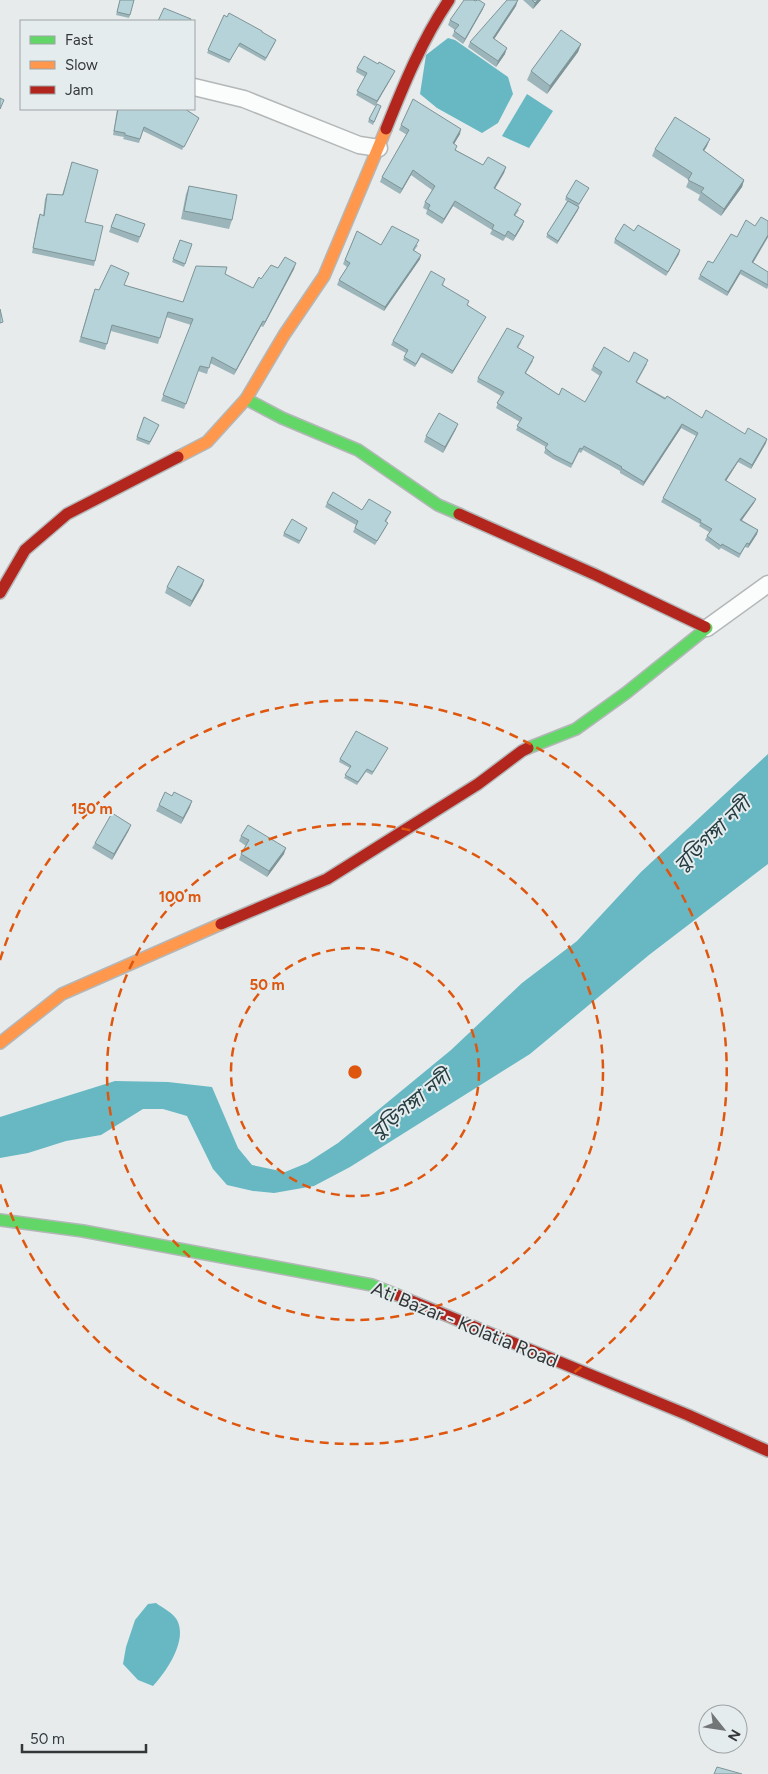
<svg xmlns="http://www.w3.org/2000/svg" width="768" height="1774" font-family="Figtree,'Noto Sans Bengali',sans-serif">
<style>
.water{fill:#67b8c3}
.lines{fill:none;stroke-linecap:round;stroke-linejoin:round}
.street-casing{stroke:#b4b7b8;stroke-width:19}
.fast-casing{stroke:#b4b7b8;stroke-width:14}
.slow-casing{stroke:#b4b7b8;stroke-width:14}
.jam-casing{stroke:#b4b7b8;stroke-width:14}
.street{stroke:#fbfcfc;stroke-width:16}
.fast{stroke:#63d668;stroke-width:11}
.slow{stroke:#ff974d;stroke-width:11}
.jam{stroke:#b3261e;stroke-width:11}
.wall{fill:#9cb5ba}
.shaded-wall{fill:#7f9497}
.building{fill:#b5d3d8;stroke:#7f9497}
.ring{fill:none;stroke:#df570e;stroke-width:2.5;stroke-dasharray:9 6}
.labels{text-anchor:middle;stroke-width:4;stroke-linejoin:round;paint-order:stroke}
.street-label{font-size:19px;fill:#343738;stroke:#e5ecee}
.water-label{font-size:20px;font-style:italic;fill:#273f43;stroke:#e5ecee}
.centre{fill:#df570e;stroke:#e5ecee;stroke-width:2.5}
.ring-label{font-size:15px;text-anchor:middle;font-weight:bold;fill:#df570e;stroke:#e5ecee;stroke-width:4;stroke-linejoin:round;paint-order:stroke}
</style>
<rect width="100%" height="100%" fill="#e7ebec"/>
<path class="water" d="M448 38 455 40 508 77 513 94 498 123 482 133 437 108 420 94 426 55Z
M527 94 553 111 529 148 502 136Z
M768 754V864L649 955 530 1054 350 1167 314 1186 274 1193 253 1191 227 1185 213 1169 187 1116 163 1109H143L101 1135 66 1141 28 1153 0 1158V1117L115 1081 168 1082 212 1087 238 1148 252 1165 285 1172 307 1163 338 1143 451 1050 522 983 577 941 641 872Z
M156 1603C163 1608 173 1613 177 1620 188 1641 166 1672 153 1686L138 1680 123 1664 126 1647 135 1620 148 1604Z"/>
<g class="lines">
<g class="street-casing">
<path id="street" d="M194 87 244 99 359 145 379 148
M707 628 768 584"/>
</g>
<g class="fast-casing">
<path id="fast" d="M246 399 282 418 358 450 438 505 459 514
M528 748 576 729 626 693 707 628 705 627
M0 1220 83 1231 372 1285 397 1295"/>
</g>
<g class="slow-casing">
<path id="slow" d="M178 457 207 442 246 399 284 335 324 276 386 129
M0 1043 62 994 221 924"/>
</g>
<g class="jam-casing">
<path id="jam" d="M386 129C404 84 422 40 449 0
M459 514 596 575 705 627
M0 593 25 550 67 514 178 457
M221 924 327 879 478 784 522 751 528 748
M397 1295 688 1415 768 1451"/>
</g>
<use href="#street" class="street"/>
<use href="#fast" class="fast"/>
<use href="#slow" class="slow"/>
<use href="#jam" class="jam"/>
</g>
<path class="wall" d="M120 0 130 15 129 18 116 15Z
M523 0H541L533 9Z
M516 6 494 39 505 54 496 67 468 47 470 42Z
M483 9 463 44 452 36 455 30 448 25 450 20Z
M224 15 262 32 275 43 265 61 238 46 229 63 207 53Z
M581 44 578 52 547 94 527 80 531 71Z
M357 68 393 75 375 106 356 95 365 77 356 72Z
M381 106 373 125 368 122 369 119Z
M117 109H185L199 118 182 150 143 131 139 143 123 139 124 137 113 135Z
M401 125 460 134 454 144 456 150 483 165 506 167 504 173 495 189 519 210 515 216 524 221 522 226 513 241 506 237 503 241 490 234 492 230 453 206 442 224 426 214 427 210 423 208 425 202 432 190 411 175 400 194 380 182 382 177 407 135 399 130Z
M707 146 704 151 744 180 742 187 721 216 698 200 700 195 686 187 689 180 652 156 655 149Z
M72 162 85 222 95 261 94 266 32 253 38 219 40 214 43 216 45 199 47 194 62 195Z
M189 186 232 220 229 229 181 219 186 194Z
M587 191 578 207V210L557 244 546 237 567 201 565 200 566 197Z
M116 214 145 224 138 243 109 232Z
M357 231 381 245H418L414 251 420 259 384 311 337 285 339 280 347 267 343 264Z
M634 231 679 254 666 276 614 243 615 239Z
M737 237H768L753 263 768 272V287L767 289 740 274 727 296 698 279 700 275 713 263Z
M180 240 192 244 184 267 172 262Z
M278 268 294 269 263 327 261 326 234 375 210 363 207 374 198 371 184 409 161 401 191 325 166 317 158 344 111 331 105 350 79 342 93 294 99 290 124 285 183 302 225 274 253 288 261 279Z
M444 283 443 285 468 305 484 320 452 374 421 357 415 367 403 360 406 353 391 345 393 341Z
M522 341 518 348 533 361 526 373 559 395 585 402 600 376 591 370 593 366 629 362 647 364 637 382 702 418 766 443 751 469 738 462 726 481 756 499 754 503 742 520 758 530 757 534 748 548 745 547 739 558 721 548 719 550 705 540 709 532 699 526 700 524 661 502 696 436 681 428 643 486 620 473V471L583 450 581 453 579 452 571 468 553 459 544 453 546 447 516 430 520 422 496 408 501 396 477 382 478 378Z
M144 417 158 428 149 445 136 440Z
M456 429 443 453 424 442 426 436Z
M327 503 362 510 391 512 386 522V527L375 545 353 532 356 525 325 507Z
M307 528 299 544 283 536 284 533Z
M204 580 202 586 190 607 165 593 167 587Z
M388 748 372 775 366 772 357 785 344 778 350 768 339 762 340 759Z
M159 805 190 807 181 824 156 811Z
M129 830 112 860 92 848 95 843Z
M241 836 284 854 267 877 239 860 241 854 246 846 239 841Z"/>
<path class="shaded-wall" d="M518 0 516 6 491 44 493 38Z
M538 0H541L533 9 535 3Z
M485 4 483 9 463 44 465 39Z
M581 44 578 52 547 94 550 86Z
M507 48 505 54 496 67 498 61Z
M395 71 393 75 375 106 377 101Z
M461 129 460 134 451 149 453 143Z
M710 139 707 146 700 157 703 150Z
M506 167 504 173 492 193 494 188Z
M413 170 411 175 400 194 402 189Z
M744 180 742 187 721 216 724 209Z
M455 201 453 206 442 224 444 219Z
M579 207 578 210 557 244 558 241Z
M524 221 522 226 513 241 515 236Z
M768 235V237L751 266 752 262Z
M680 250 679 254 666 276 668 272Z
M421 255 420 259 384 311 385 307Z
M296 263 294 269 263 327 265 322Z
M741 270 740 274 727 296 728 292Z
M486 317 484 320 452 374 453 371Z
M263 321 261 326 234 375 236 370Z
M458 424 456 429 443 453 445 447Z
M682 424 681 428 643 486 644 482Z
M767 439 766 443 751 469 752 465Z
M740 458 738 462 724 484 725 480Z
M756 499 754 503 739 524 740 520Z
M758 530 757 534 748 548 749 544Z
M204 580 202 586 190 607 192 601Z
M192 801 190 807 181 824 183 818Z
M131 825 129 830 112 860 114 854Z
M286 848 284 854 267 877 269 871Z"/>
<path class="building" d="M120 0H134L130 15 117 12Z
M464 0H473L476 1 477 0H479L485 4 465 39 454 31 459 25 450 20Z
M507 0H518L493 38 507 48 498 61 470 42Z
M532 0H538L535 3Z
M164 8 191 19 190 21H158Z
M229 13 262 31V32L276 40 266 58 240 43 230 60 208 50 224 15 227 17Z
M561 30 581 44 550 86 531 71Z
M364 56 378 64 379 62 395 71 377 101 357 91 367 73 357 68Z
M0 98 4 100 0 109Z
M413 99 461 129 453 143 457 146 455 150 483 165 488 157 506 167 494 188 521 204 514 215 524 221 515 236 508 231 505 236 492 229 494 225 455 201 444 219 428 209 430 205 425 202 435 186 413 170 402 189 382 177 409 130 401 125Z
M377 104 381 106 374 122 369 119Z
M118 109H185L199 118 184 147 144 127 140 139 125 135V133L114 131Z
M675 117 710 139 703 150 744 180 724 209 701 192 704 188 688 180 692 173 655 149Z
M72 162 98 170 85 222 103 226 95 261 33 248 40 214 44 216 47 194 63 195Z
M576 180 589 188 579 204 566 197Z
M189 186 237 195 232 220 184 211Z
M568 201 579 207 558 241 547 234Z
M116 214 145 224 140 237 111 227Z
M761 217 768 221V235L752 262 768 272V285L741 270 728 292 700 275 708 261 713 263 731 234 737 237 746 220 755 226Z
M624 224 634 231 638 225 680 250 668 272 615 239Z
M392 226 419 240 413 250 421 255 385 307 339 280 350 263 345 260 357 231 381 245Z
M180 240 192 244 185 264 173 259Z
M285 257 296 263 265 322 263 321 236 370 212 357 209 368 200 366 186 404 163 395 193 319 168 312 160 338 112 325 107 344 81 337 95 289 99 290 111 265 129 273 124 285 183 302 196 266 227 267 225 274 253 288 259 277 261 279 271 265 278 268Z
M431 271 445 279 442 285 469 301 467 305 486 317 453 371 422 353 416 364 404 357 408 350 393 341Z
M0 309 3 322 0 323Z
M507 328 524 336 517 347 534 357 525 373 559 395 562 388 585 402 602 372 593 366 604 347 629 362 634 352 648 360 636 382 665 399 667 396 702 418 706 410 745 434 748 428 767 439 752 465 740 458 725 480 756 499 740 520 758 530 749 544 747 543 740 554 722 544 721 546 707 536 712 529 700 522 701 520 663 498 698 433 682 424 644 482 621 468 622 467 584 446 582 449 580 448 572 464 554 455 545 448 548 444 517 426 522 418 497 403 504 392 478 378Z
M439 413 458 424 445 447 426 436Z
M144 417 159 425 150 442 137 437Z
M333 492 362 510 369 499 391 512 385 521 388 523 377 541 355 528 358 521 327 503Z
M292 519 307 528 300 541 284 533Z
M178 566 204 580 192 601 167 587Z
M356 731 388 748 373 772 367 769 358 782 345 775 351 766 340 759Z
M165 792 172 796 174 792 192 801 183 818 159 805Z
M112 813 131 825 114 854 95 843Z
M248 825 286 848 269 871 241 854 249 840 241 836Z
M717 1767 742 1774H714Z"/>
<g class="ring">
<circle cx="355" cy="1072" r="124"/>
<circle cx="355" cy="1072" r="248"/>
<path d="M0 960A372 372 0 1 1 0 1184"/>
</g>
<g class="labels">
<g class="street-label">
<text transform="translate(465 1324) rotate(22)" y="7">Ati Bazar - Kolatia Road</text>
</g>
<g class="water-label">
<text transform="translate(712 834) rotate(-44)" y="7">বুড়িগঙ্গা নদী</text>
<text transform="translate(410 1104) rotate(-39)" y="7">বুড়িগঙ্গা নদী</text>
</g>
</g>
<circle cx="355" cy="1072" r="8" class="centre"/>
<g class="ring-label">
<text x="92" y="814">150 m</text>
<text x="180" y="902">100 m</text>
<text x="267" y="990">50 m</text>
</g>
<rect x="20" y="20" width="175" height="90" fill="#e5ecee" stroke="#9ea4a5"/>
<rect x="30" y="36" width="25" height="8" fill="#63d668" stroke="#9ea4a5"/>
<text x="65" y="45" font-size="15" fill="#343738">Fast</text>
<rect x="30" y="61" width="25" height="8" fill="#ff974d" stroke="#9ea4a5"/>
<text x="65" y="70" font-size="15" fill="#343738">Slow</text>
<rect x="30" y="86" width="25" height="8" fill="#b3261e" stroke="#9ea4a5"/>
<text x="65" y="95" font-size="15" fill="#343738">Jam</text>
<g transform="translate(723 1729) rotate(120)"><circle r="24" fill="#e5ecee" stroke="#9ea4a5"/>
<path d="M0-4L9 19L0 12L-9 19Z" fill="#737677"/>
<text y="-8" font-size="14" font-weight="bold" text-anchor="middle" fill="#343738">N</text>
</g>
<path d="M22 1744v8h124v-8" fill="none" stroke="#343738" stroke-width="2.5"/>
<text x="30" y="1744" font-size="15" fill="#343738" stroke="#e5ecee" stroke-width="4" paint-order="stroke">50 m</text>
</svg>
